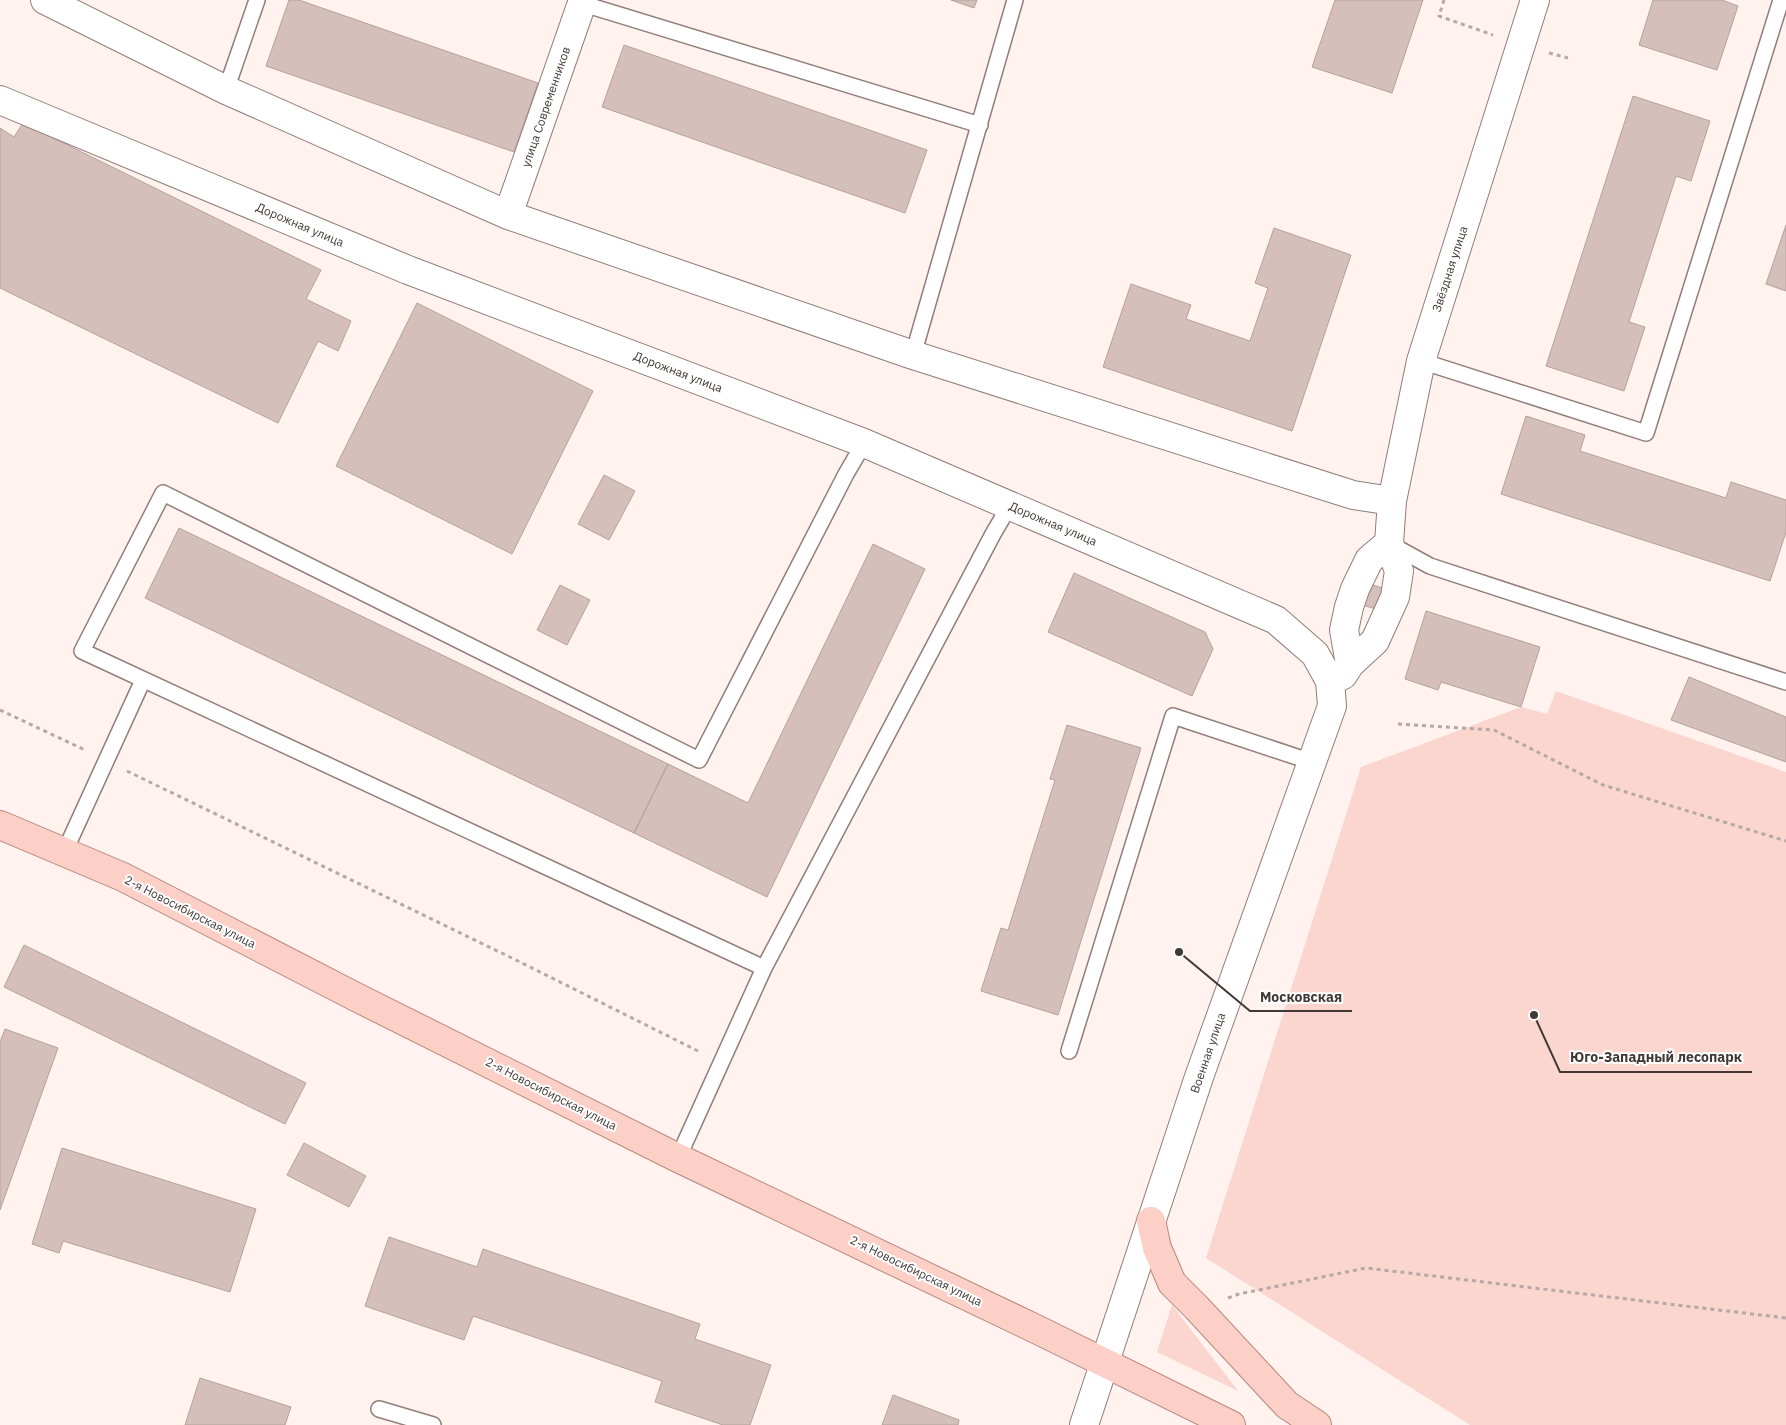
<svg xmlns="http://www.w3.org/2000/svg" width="1786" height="1425" font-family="'IBM Plex Sans',sans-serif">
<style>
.green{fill:#fbd6cf}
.building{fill:#d4bfba;stroke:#b5a19c}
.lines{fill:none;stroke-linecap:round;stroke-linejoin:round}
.service-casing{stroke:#917d79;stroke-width:18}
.minor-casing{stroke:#917d79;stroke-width:30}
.tertiary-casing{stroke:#917d79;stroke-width:30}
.primary-casing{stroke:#b9867b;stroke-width:30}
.path{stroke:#b4a9a6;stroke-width:3;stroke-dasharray:4 4;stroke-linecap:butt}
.service{stroke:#fff;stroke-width:15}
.minor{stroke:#fff;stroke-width:28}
.tertiary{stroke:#fff;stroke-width:28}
.primary{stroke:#fcd0c6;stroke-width:28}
.labels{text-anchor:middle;stroke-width:4;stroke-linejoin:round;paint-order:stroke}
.street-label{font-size:12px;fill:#413937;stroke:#fff}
.leader{fill:none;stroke:#413937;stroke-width:2}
.callout-dot{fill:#413937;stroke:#fff;stroke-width:2}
.callout-label{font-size:14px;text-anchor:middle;font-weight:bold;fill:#413937;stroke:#fff;stroke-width:4;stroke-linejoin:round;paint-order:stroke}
</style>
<rect width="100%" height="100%" fill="#fff2ef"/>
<path class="green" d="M1556 691 1786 772V1425H1470L1206 1258 1361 767 1521 707 1547 714Z
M1172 1305 1238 1391 1157 1352Z"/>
<path class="building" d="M289 0H299L538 83 514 152 266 66Z
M951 0H977L974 8Z
M1335 0H1423L1392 93 1312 67Z
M1653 0H1722L1738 6 1717 70 1639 45Z
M624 45 927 150 905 213 602 107Z
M1633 96 1710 121 1691 181 1676 176 1629 322 1645 327 1624 391 1546 366Z
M23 123 321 270 306 299 351 321 338 351 318 341 278 423 0 288V128L14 137Z
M1786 225V291L1766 284Z
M1274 228 1351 255 1292 431 1103 367 1131 284 1191 305 1186 319 1250 341 1268 288 1255 283Z
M417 303 593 391 512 554 336 466Z
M1526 416 1585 435 1580 451 1726 498 1731 482 1786 500V532L1770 581 1501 494Z
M604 475 635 491 609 540 578 524Z
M179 528 668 764 634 833 145 598Z
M873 544 925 569 767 897 634 833 668 764 748 803Z
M1074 573 1205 632 1213 649 1192 696 1048 632Z
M1366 583 1386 589 1379 610 1359 604Z
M560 585 590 600 567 645 537 630Z
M1426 611 1540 647 1521 707 1441 682 1438 690 1405 679Z
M1689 677 1786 717V762L1671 720Z
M1067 725 1141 748 1058 1015 981 991 1001 928 1008 930 1055 780 1050 779Z
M24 945 306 1083 285 1124 4 987Z
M5 1029 58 1048 0 1210V1042Z
M304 1143 366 1176 349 1207 287 1175Z
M62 1148 256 1209 230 1292 63 1241 59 1253 32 1244Z
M389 1237 477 1267 483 1249 700 1324 695 1339 771 1365 750 1425H723L655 1402 662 1381 473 1316 464 1340 365 1306Z
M200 1378 291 1407 285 1425H185Z
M893 1395 959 1420 958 1425H882Z"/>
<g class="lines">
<g class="service-casing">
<path id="service" d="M577 2 980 125
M226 90 257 0
M913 355 1015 0
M1421 361 1646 433 1781 0
M1390 544 1430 566 1786 682
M64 853 143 680
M764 968 82 651 163 493 699 760 846 474 864 443
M1069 1051 1173 716 1312 762
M678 1158 764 968 993 534 1010 505
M379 1409 433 1425"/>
</g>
<g class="minor-casing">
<path id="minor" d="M45 0 226 90 508 215 913 355 1353 495 1392 501
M508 215 583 0
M1350 664 1344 630 1349 607 1355 589 1369 560 1389 543
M1330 681 1343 675 1350 664 1375 641 1395 597 1399 571 1389 543 1392 501 1421 361 1535 0"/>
</g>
<g class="tertiary-casing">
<path id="tertiary" d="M0 100 408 270 864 443 1276 620 1315 654 1330 681 1332 706 1199 1077 1084 1425"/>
</g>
<g class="primary-casing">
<path id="primary" d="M0 825 123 877 356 997 678 1158 1036 1329 1231 1425
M1151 1221 1157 1248 1172 1283 1197 1308 1287 1405 1317 1425"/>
</g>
<path class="path" d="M1444 0 1439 16 1493 35
M1549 53 1568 58
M0 710 85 750
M1398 724 1494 730 1603 785 1786 841
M127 771 514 959 700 1052
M1228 1298 1239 1294 1366 1268 1786 1318"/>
<use href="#service" class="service"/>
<use href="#minor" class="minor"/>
<use href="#tertiary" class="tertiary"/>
<use href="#primary" class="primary"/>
</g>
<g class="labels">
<g class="street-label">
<text transform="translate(546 107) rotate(-71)" y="4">улица Современников</text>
<text transform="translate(300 225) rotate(23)" y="4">Дорожная улица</text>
<text transform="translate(1450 269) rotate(-72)" y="4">Звёздная улица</text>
<text transform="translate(678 372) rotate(21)" y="4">Дорожная улица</text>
<text transform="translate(1053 524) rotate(23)" y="4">Дорожная улица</text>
<text transform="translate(190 912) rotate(27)" y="4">2-я Новосибирская улица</text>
<text transform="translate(1208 1053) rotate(-71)" y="4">Военная улица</text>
<text transform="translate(551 1094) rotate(27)" y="4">2-я Новосибирская улица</text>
<text transform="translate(916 1271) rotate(26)" y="4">2-я Новосибирская улица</text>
</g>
</g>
<path class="leader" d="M1179 952L1250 1011H1352M1534 1015L1560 1072H1752"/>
<g class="callout-dot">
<circle cx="1179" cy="952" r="5"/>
<circle cx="1534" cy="1015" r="5"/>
</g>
<g class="callout-label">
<text x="1301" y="1002">Московская</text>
<text x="1656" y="1062">Юго-Западный лесопарк</text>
</g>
</svg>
